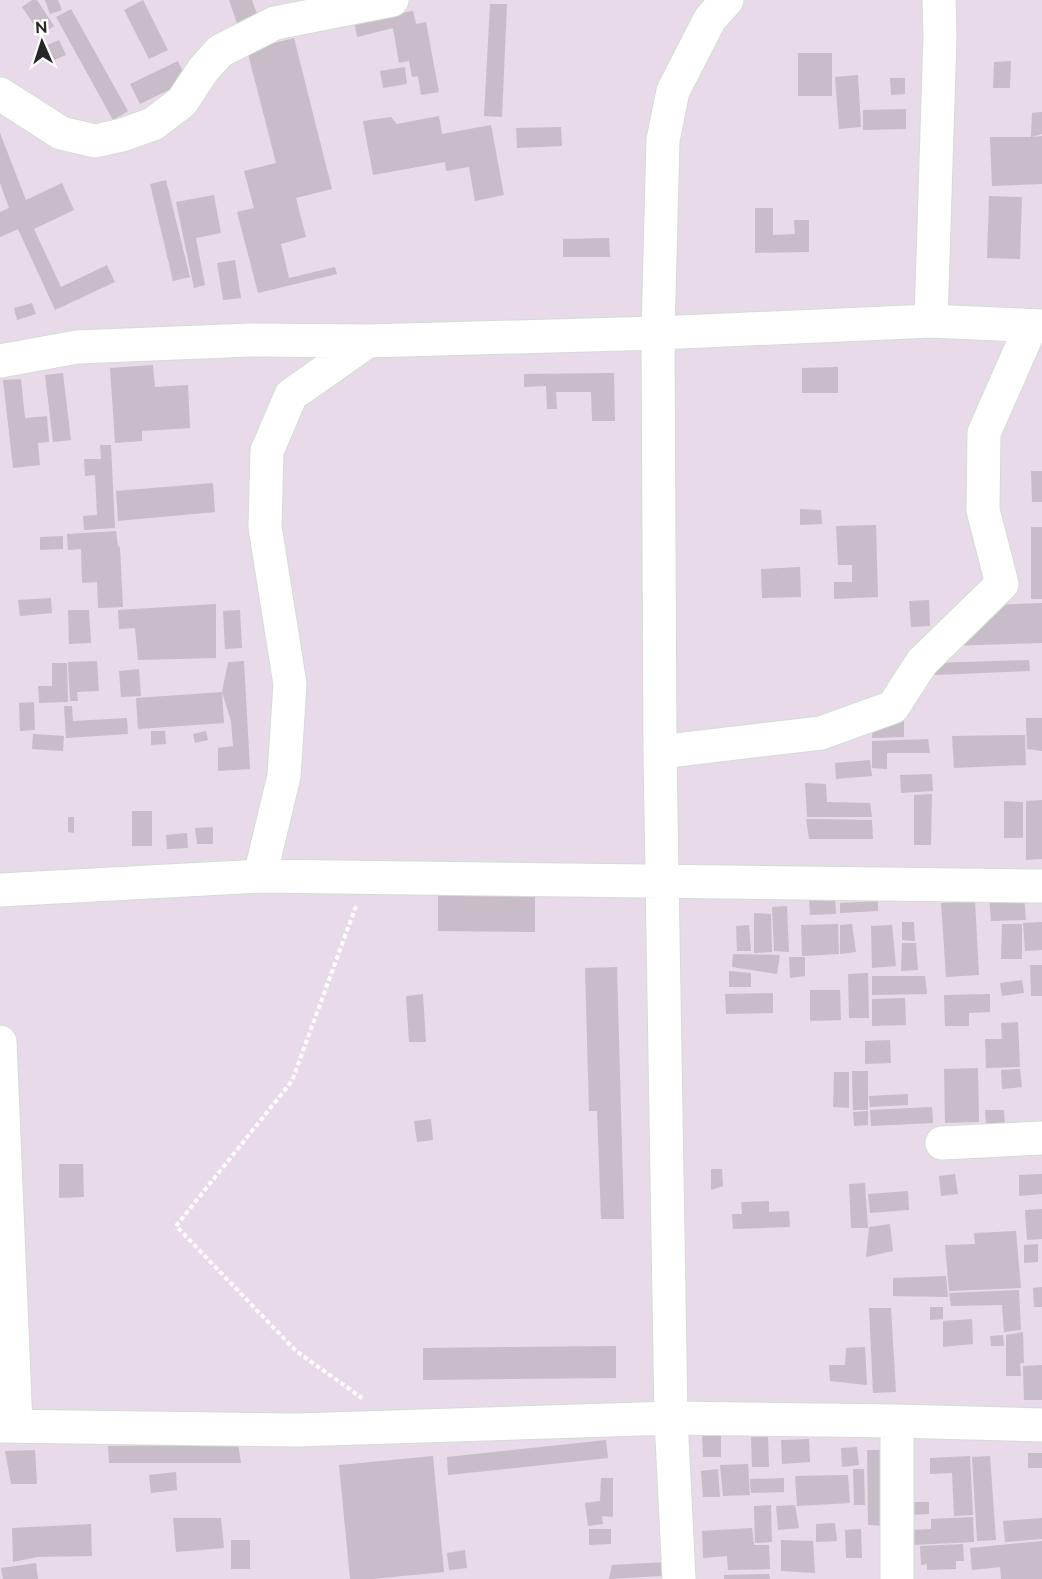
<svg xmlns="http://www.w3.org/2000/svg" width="1042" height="1579" font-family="Raleway,sans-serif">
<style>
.building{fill:#c7bcc7}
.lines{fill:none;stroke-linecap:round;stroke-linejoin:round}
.minor-casing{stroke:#d0dfd3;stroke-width:35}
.path{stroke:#fff;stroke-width:4;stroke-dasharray:4.5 3;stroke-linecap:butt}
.minor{stroke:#fff;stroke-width:33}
</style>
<rect width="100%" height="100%" fill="#e8dae8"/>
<path class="building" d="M32 0H37L54 26 41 35 22 7Z
M45 0H58L62 10 50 14Z
M143 0 168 50 149 59 124 10Z
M229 0H252L260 22 239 29Z
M490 4H507L502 117 484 116Z
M71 9 128 111 113 120 56 17Z
M413 11 416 24 426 22 439 92 421 95 418 76 412 77 409 61 399 63 393 28 357 37 354 21Z
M294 38 332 189 296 198 306 237 281 244 289 278 335 267 337 274 258 293 237 212 254 208 244 171 276 163 247 50Z
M59 40 66 55 52 61 45 46Z
M798 53H832V96H798Z
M178 61 187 81 140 104 130 84Z
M1011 61 1010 88H993L994 62Z
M405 67 407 84 383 88 380 71Z
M858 75 861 127 839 129 835 77Z
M890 78H905V94L891 95Z
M906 109V129L863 130V110Z
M1042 112V134L1031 137 1042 136V184L992 186 990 137H1031L1032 113Z
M439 116 442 134 491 125 504 195 475 201 469 167 446 171 445 162 373 175 363 121 391 117 397 124Z
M561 127 562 146 517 148 516 128Z
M0 133 26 200 62 183 74 210 34 229 61 287 107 265 115 282 55 310 18 229 0 237V212L9 208 0 183Z
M166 180 190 277 173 281 150 184Z
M214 195 221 233 196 238 205 285 194 288 176 202Z
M989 196 1022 197 1020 259 987 258Z
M755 208H773V235L795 234 794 220H809V252L755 253Z
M609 238 610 257H563V239Z
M235 260 241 298 223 300 217 263Z
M32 303 36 314 17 320 14 308Z
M153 365 155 387 188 385 190 428 142 431V441L115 443 110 368Z
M838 367V393H802V368Z
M63 373 71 440 53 442 45 375Z
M614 373 615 421H592L591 392H556L557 409H547L546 386 524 387V374Z
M21 379 25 418 47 416 49 442 38 443 40 465 13 468 3 380Z
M100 445H111L115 528 84 530 83 516 97 515 95 475 85 476 84 459H101Z
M1031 471H1042V502H1032Z
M213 483 215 512 118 521 116 491Z
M800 509 821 510 822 524 800 525Z
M876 525 878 597 834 599V582H852V565H838L836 526Z
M1031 527H1042V599H1031Z
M116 531 118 546 120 548 123 607 98 608 97 582 82 583 81 549 68 550 67 534Z
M63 536V549L40 550V537Z
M800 567 801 597 762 598 761 569Z
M51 598 52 613 20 616 18 600Z
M929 600 930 626 911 627 909 601Z
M1042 603V643L950 646 990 605Z
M216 604V658L138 660 135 628 119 629 118 610Z
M68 610H89L91 643 69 644Z
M240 610 242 648 225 649 223 611Z
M1029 660 1030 671 934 675 933 663Z
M97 661 99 691 77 692 78 701H70L68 662Z
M244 661 250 769 218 771V748L233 746 231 721 222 692 224 723 138 729 136 698 222 692 228 662Z
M52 663H67L68 702 39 703 38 686H52Z
M139 669 141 696 121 697 119 671Z
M34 702 35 730 20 731 19 703Z
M64 706H72L73 721 127 718 128 734 66 738Z
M904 718V737L872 738 873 720Z
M1026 718H1042V751L1027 749Z
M151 731H165L166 744 151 745Z
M206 731 208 740 195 743 193 734Z
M33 734 64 736 63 751 32 749Z
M1025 735 1026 765 954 768 952 736Z
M928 739 930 753H887V769L872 768V741Z
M870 760 872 776 836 779 835 763Z
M932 774 933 791 901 793 900 775Z
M805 783 826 784 827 802 870 803 872 817H807Z
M932 794 931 845H914V795Z
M1042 800V859L1026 860V801Z
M1004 801 1023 802V838H1004Z
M132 811H152V846H132Z
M68 817H74V833L68 832Z
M806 819 872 820 873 839H809Z
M213 827V844H197L195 828Z
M187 833 188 848 167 849 166 835Z
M438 894H535V932L438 931Z
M1024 894 1026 920 991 921 989 895Z
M835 897 836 914 810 915 809 898Z
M878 901V911L840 913V903Z
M975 901 979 975 946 977 941 903Z
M787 906 789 952 774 951 772 907Z
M754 913 771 914 772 952 754 953Z
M902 922H914L915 941 902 940Z
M1042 922V950L1025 951 1023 923Z
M838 924 839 954 802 956 801 925Z
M852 924 856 952 840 954V925Z
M1002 924H1022V959H1001Z
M749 925 751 951H737L736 926Z
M892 925 896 966 872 968 871 926Z
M902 943H916L918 970 901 971Z
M733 954 780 955 777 974 732 967Z
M789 957H805V976L790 978Z
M1030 965H1042V996H1031Z
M617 967 624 1219H601L597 1111H589L585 968Z
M729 971 751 973V987H729Z
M868 973 869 1018H849L848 974Z
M872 976H925L927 994 872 995Z
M1022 980 1024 993 1002 996 1000 983Z
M810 990H840L841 1020 810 1021Z
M773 993V1013L726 1014 725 994Z
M423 994 426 1042H409L406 996Z
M990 994V1012L969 1013V1026H945L944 995Z
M905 998 906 1025 872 1026V999Z
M1018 1022 1020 1067 986 1068 985 1039H1002L1001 1023Z
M890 1040 891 1063 865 1064V1041Z
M978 1068 979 1122 945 1123 944 1069Z
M1020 1069 1022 1087 1002 1089 1001 1070Z
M852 1071H868V1110H853Z
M834 1072H849V1108L833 1107Z
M908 1094V1105L870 1107 869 1096Z
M932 1107 933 1123 871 1126 870 1110Z
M985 1110H1004L1005 1125 986 1126Z
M868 1111V1125L854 1126 853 1112Z
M431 1119 433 1140 417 1142 414 1121Z
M59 1164H83L84 1197 59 1198Z
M711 1169H722L723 1186 711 1190Z
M955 1174 958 1194 941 1196 939 1176Z
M1042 1174V1194L1019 1196V1175Z
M865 1183 868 1228H851L849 1184Z
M908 1191 909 1210 870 1213 868 1194Z
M769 1201V1212L789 1211 790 1227 733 1229 732 1214H742L741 1202Z
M1042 1209V1239L1027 1240 1025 1210Z
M890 1224 893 1251 866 1257 869 1227Z
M1016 1231 1021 1288 949 1291 945 1245 975 1244 974 1233Z
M1038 1244V1262L1024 1263V1245Z
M946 1276 948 1297 893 1296V1278Z
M1042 1287V1307H1034L1033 1288Z
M1019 1290 1021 1330 1004 1332 1002 1305 951 1306 949 1293Z
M930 1307H943V1319L930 1320Z
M869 1308H891L896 1392 873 1393Z
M972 1319 973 1344 943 1347V1321Z
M1023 1332 1024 1363H1020L1021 1376H1006V1335Z
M1003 1335 1004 1346H991L990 1336Z
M616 1346V1378L423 1380V1348Z
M865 1347 867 1385 830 1381 829 1365H845L846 1348Z
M1042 1365V1400H1024L1023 1366Z
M702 1435H721V1457H703Z
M751 1437H768L769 1467H752Z
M809 1439 810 1462 782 1464 781 1440Z
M606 1440 608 1458 448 1475 447 1457Z
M238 1444 241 1463H109L108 1446Z
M857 1447 859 1465 842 1467 841 1448Z
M35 1450 37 1484H11L5 1451Z
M867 1450H883L886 1526 868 1525Z
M1028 1453H1042V1468H1028Z
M433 1456 444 1572 372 1579H350L339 1465Z
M970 1456 973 1515 954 1516 952 1473 930 1474V1458Z
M990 1456 996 1540 977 1541 972 1457Z
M748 1464 750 1495 723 1496 720 1465Z
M718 1469 720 1497H703L701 1471Z
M853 1469H864L865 1505H854Z
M176 1472 177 1490 151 1493 149 1475Z
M848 1475 850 1503 797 1506 795 1476Z
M601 1478H613V1517L602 1516 603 1524 588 1526 585 1503 600 1501Z
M784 1478V1492L751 1493 750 1479Z
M909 1502H929V1514L909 1515Z
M771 1505 772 1542 755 1543 754 1506Z
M795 1505 799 1528 778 1530 776 1506Z
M973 1517 974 1542 912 1545 911 1530 931 1529V1519Z
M173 1518H221L224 1548 176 1552Z
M1042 1518V1539L1005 1542 1003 1521Z
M835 1523 837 1541 816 1542V1524Z
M91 1524 92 1556 37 1557 13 1562 12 1528Z
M752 1528 754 1545H769L770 1569 728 1570 727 1556 703 1558 702 1531Z
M589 1529H611V1544L589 1545Z
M861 1529 862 1558H846L845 1530Z
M231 1540H250V1569H231Z
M781 1540 813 1541 815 1573 781 1571Z
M1042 1541V1579H1001L1000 1567 972 1570 970 1548Z
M963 1544 964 1561H956V1569L927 1570V1564L921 1565 920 1546Z
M465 1550 467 1568 449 1570 447 1553Z
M666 1562 663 1576 609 1579 612 1565Z
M36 1563 38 1579H3L1 1568Z
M769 1574 770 1579H724V1575Z"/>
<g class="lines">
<g class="minor-casing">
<path id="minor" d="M0 94 61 133 95 141 122 135 153 124 182 102 203 70 220 51 275 23 392 0
M931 321 940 36 939 0
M0 361 77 347 251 340 368 341 658 333 931 321 1042 326
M660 752 821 733 893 707 922 662 1002 584 983 510 984 433 1031 326
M260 876 284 776 290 684 265 527 267 451 291 395 368 341
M0 890 260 876 1042 886
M0 1042 16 1426
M942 1143 1042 1138
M0 1426 296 1430 671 1418 897 1421 1042 1425
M679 1579 671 1418 660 752 658 333 663 140 673 91 710 19 727 0
M897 1579V1421"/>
</g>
<path class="path" d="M356 906 292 1081 176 1226 296 1351 362 1398"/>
<use href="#minor" class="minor"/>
</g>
<g transform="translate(42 42) rotate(357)" stroke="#ffffff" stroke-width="4.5" paint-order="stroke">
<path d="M0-4.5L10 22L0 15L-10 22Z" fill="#272727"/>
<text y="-9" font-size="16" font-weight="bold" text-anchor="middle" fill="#272727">N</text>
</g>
</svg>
